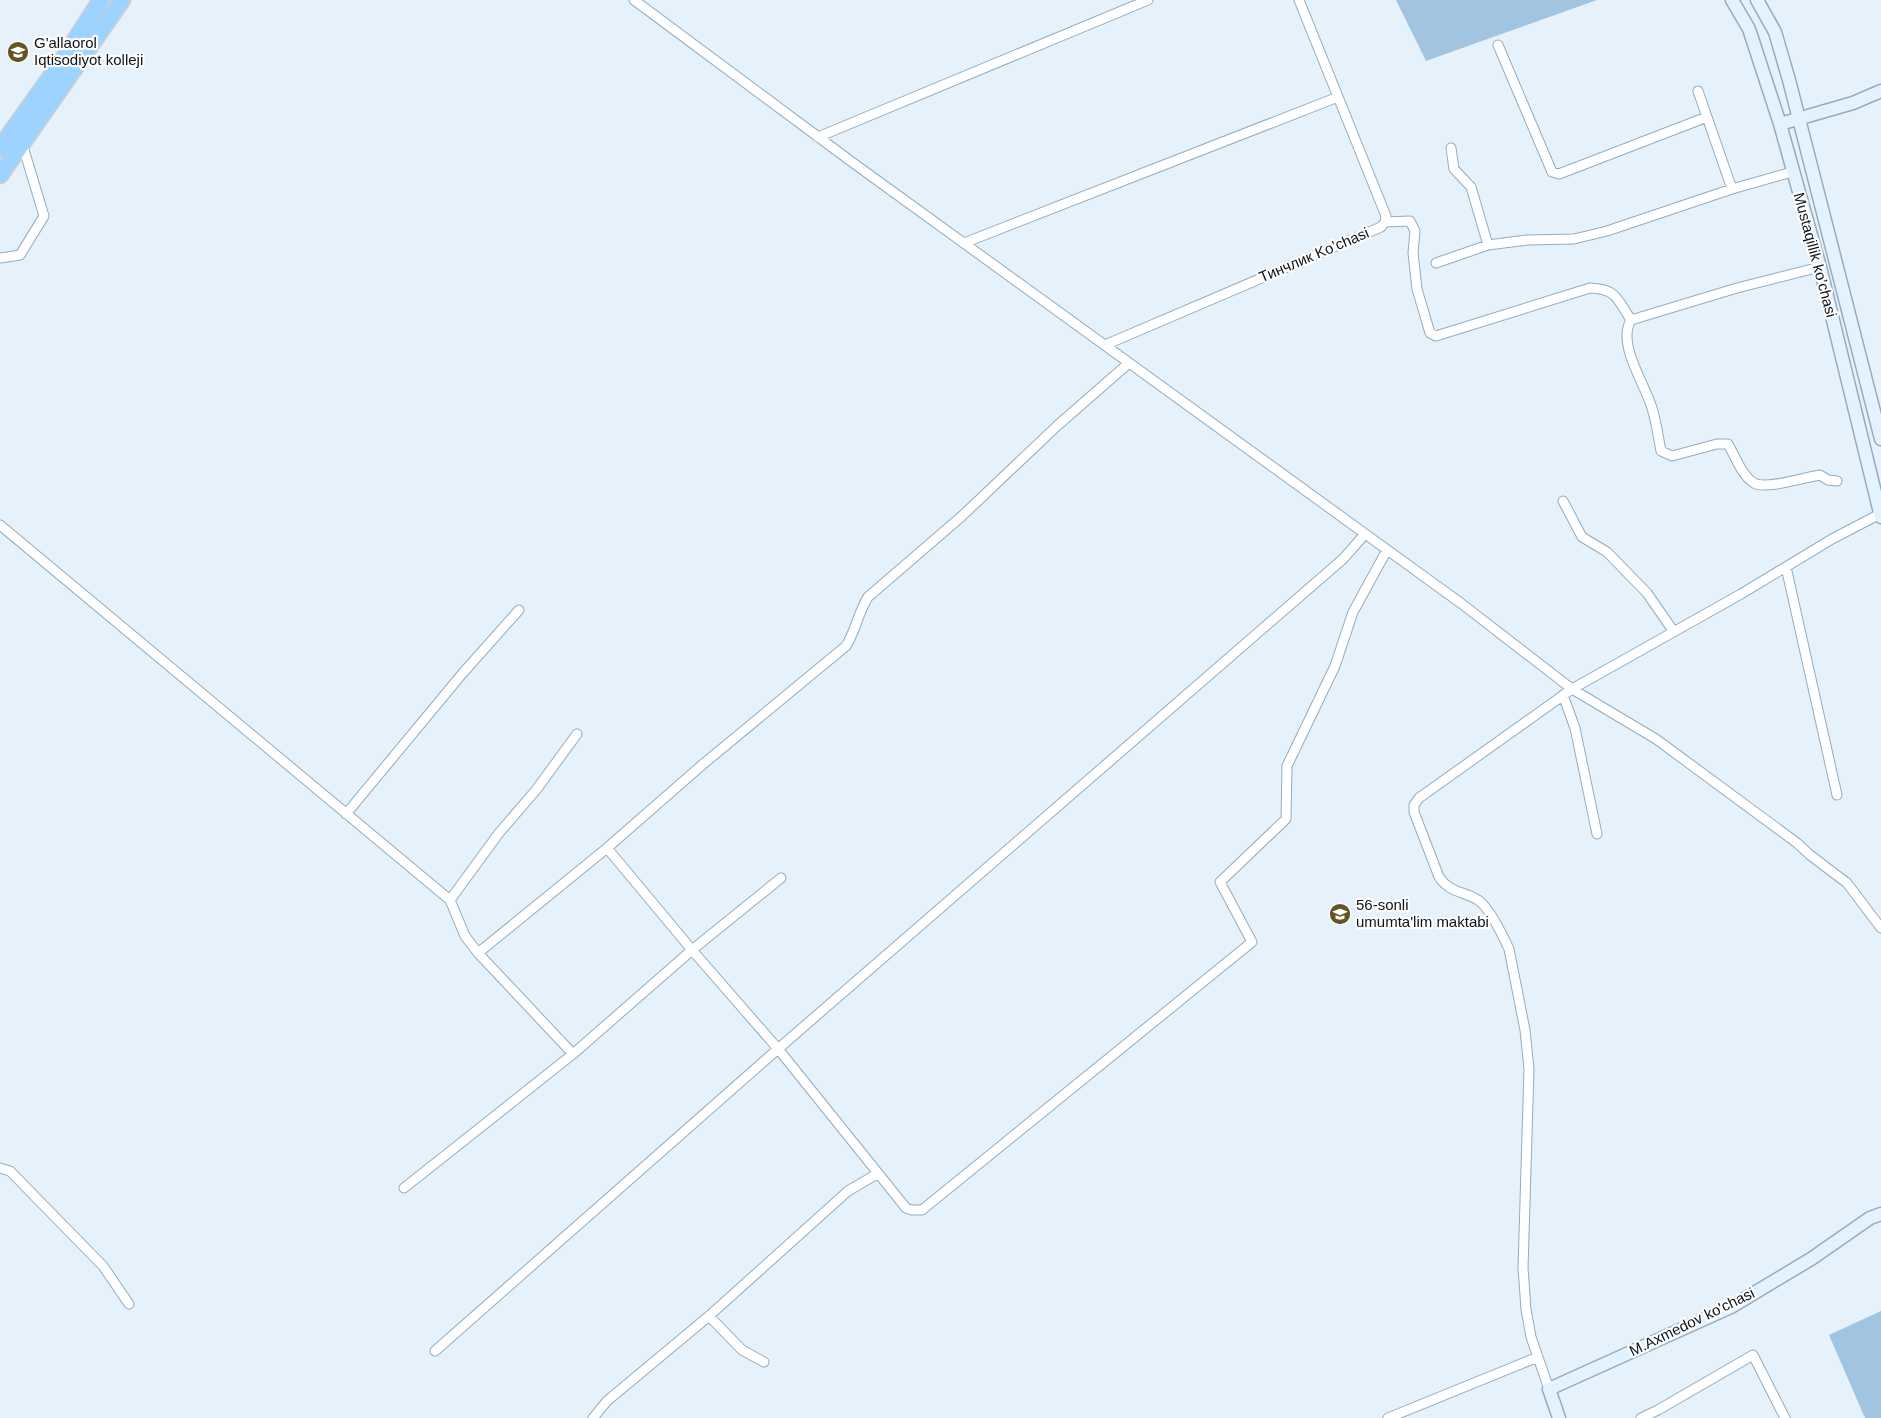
<svg xmlns="http://www.w3.org/2000/svg" width="1881" height="1418" font-family="Helvetica,sans-serif">
<style>
.green{fill:#a1c4e1}
.lines{fill:none;stroke-linecap:round;stroke-linejoin:round}
.street-casing{stroke:#96abbc;stroke-width:11}
.secondary-casing{stroke:#96abbc;stroke-width:15}
.highway-casing{stroke:#ced0d1;stroke-width:19}
.street{stroke:#fff;stroke-width:9}
.secondary{stroke:#e2f2ff;stroke-width:12}
.highway{stroke:#9dd3fe;stroke-width:16}
.labels{text-anchor:middle;stroke-width:4.5;stroke-linejoin:round;paint-order:stroke}
.poi-label{font-size:15px;fill:#0c1319;stroke:#fdfdfd;text-anchor:start}
.street-label{font-size:15px;fill:#0c1319;stroke:#fdfdfd}
</style>
<rect width="100%" height="100%" fill="#e5f2fc"/>
<path class="green" d="M1396 0H1597L1426 61Z
M1881 1311V1418H1865L1829 1335Z"/>
<g class="lines">
<g class="street-casing">
<path id="street" d="M634 0 856 165 1462 604 1572 689 1656 739 1797 843 1810 855 1847 883 1881 928
M1498 45 1552 172 1559 174 1707 117
M1698 91 1732 189
M818 137 1148 0
M1451 148 1454 169 1471 187 1488 245
M1385 222 1410 221 1415 231 1413 253 1417 289 1430 333 1436 336 1590 288C1617 289 1617 299 1631 320
M964 243 1338 97
M0 258 20 255 44 216 22 143
M1436 263 1488 245 1527 240 1574 239 1607 231 1732 189 1792 172
M1820 267 1737 288 1631 320C1617 343 1643 381 1651 405 1656 419 1658 436 1661 451L1672 456 1717 444H1728C1735 456 1742 476 1754 483 1766 490 1805 477 1820 475L1828 480 1837 481
M1105 345 1381 227 1385 222 1386 216 1299 0
M1563 501 1582 537 1607 552 1647 593 1674 632
M0 525 450 900
M1786 567 1837 795
M1563 695 1575 728 1597 834
M346 814 462 674 519 610
M781 878 692 950 779 1050 906 1208 912 1210H922L1252 942 1220 882 1286 819 1287 766 1335 666 1353 612 1387 550
M478 953 607 848
M573 1054 478 953 465 936 450 900 499 833 536 790 577 734
M0 1168 10 1171 103 1266 129 1304
M404 1188 573 1054 692 950 607 848 702 765 846 646C856 630 858 613 868 597L962 516 1058 425 1129 363
M709 1316 742 1350 764 1362
M435 1351 771 1055 1343 559 1365 534
M1549 1389 1531 1337 1526 1309 1523 1268 1529 1069 1525 1030 1509 949C1503 936 1490 908 1478 900 1463 891 1450 893 1439 877L1414 812V805L1419 798 1572 689 1741 594 1832 539 1880 514
M593 1418 607 1401 709 1316 848 1191 877 1174
M1388 1418 1538 1357
M1641 1418 1658 1410 1753 1355 1785 1418"/>
</g>
<g class="secondary-casing">
<path id="secondary" d="M1732 0 1749 29 1780 124 1820 267 1881 517
M1757 0 1775 32 1789 80 1881 439
M1780 124 1853 103 1881 91
M1559 1418 1549 1389 1731 1307 1811 1259 1870 1218 1881 1214"/>
</g>
<g class="highway-casing">
<path id="highway" d="M0 148 60 64 101 0
M0 175 122 0"/>
</g>
<use href="#street" class="street"/>
<use href="#secondary" class="secondary"/>
<use href="#highway" class="highway"/>
</g>
<defs>
<g id="university-disc" transform="scale(1.125)"><circle r="9.5" fill="#635421" stroke="#fdfdfd"/><path d="M0-5L7-2L0 1L-7-2ZM-4 1L0 2.5L4 1V4Q0 6-4 4Z" fill="#fff"/></g>
<g id="school-disc" transform="scale(1.125)"><circle r="9.5" fill="#635421" stroke="#fdfdfd"/><path d="M0-5L7-2L0 1L-7-2ZM-4 1L0 2.5L4 1V4Q0 6-4 4Z" fill="#fff"/></g>
</defs>
<g fill-rule="evenodd">
<use href="#university-disc" x="18" y="52"/>
<use href="#school-disc" x="1340" y="914"/>
</g>
<g class="labels">
<g class="poi-label">
<text x="34" y="48">G'allaorol<tspan x="34" dy="17">Iqtisodiyot kolleji</tspan></text>
<text x="1356" y="910">56-sonli<tspan x="1356" dy="17">umumta'lim maktabi</tspan></text>
</g>
<g class="street-label">
<text transform="translate(1314 255) rotate(-23)" y="5">Тинчлик Ko’chasi</text>
<text transform="translate(1815 255) rotate(75)" y="5">Mustaqillik ko’chasi</text>
<text transform="translate(1692 1322) rotate(-26)" y="5">M.Axmedov ko'chasi</text>
</g>
</g>
</svg>
